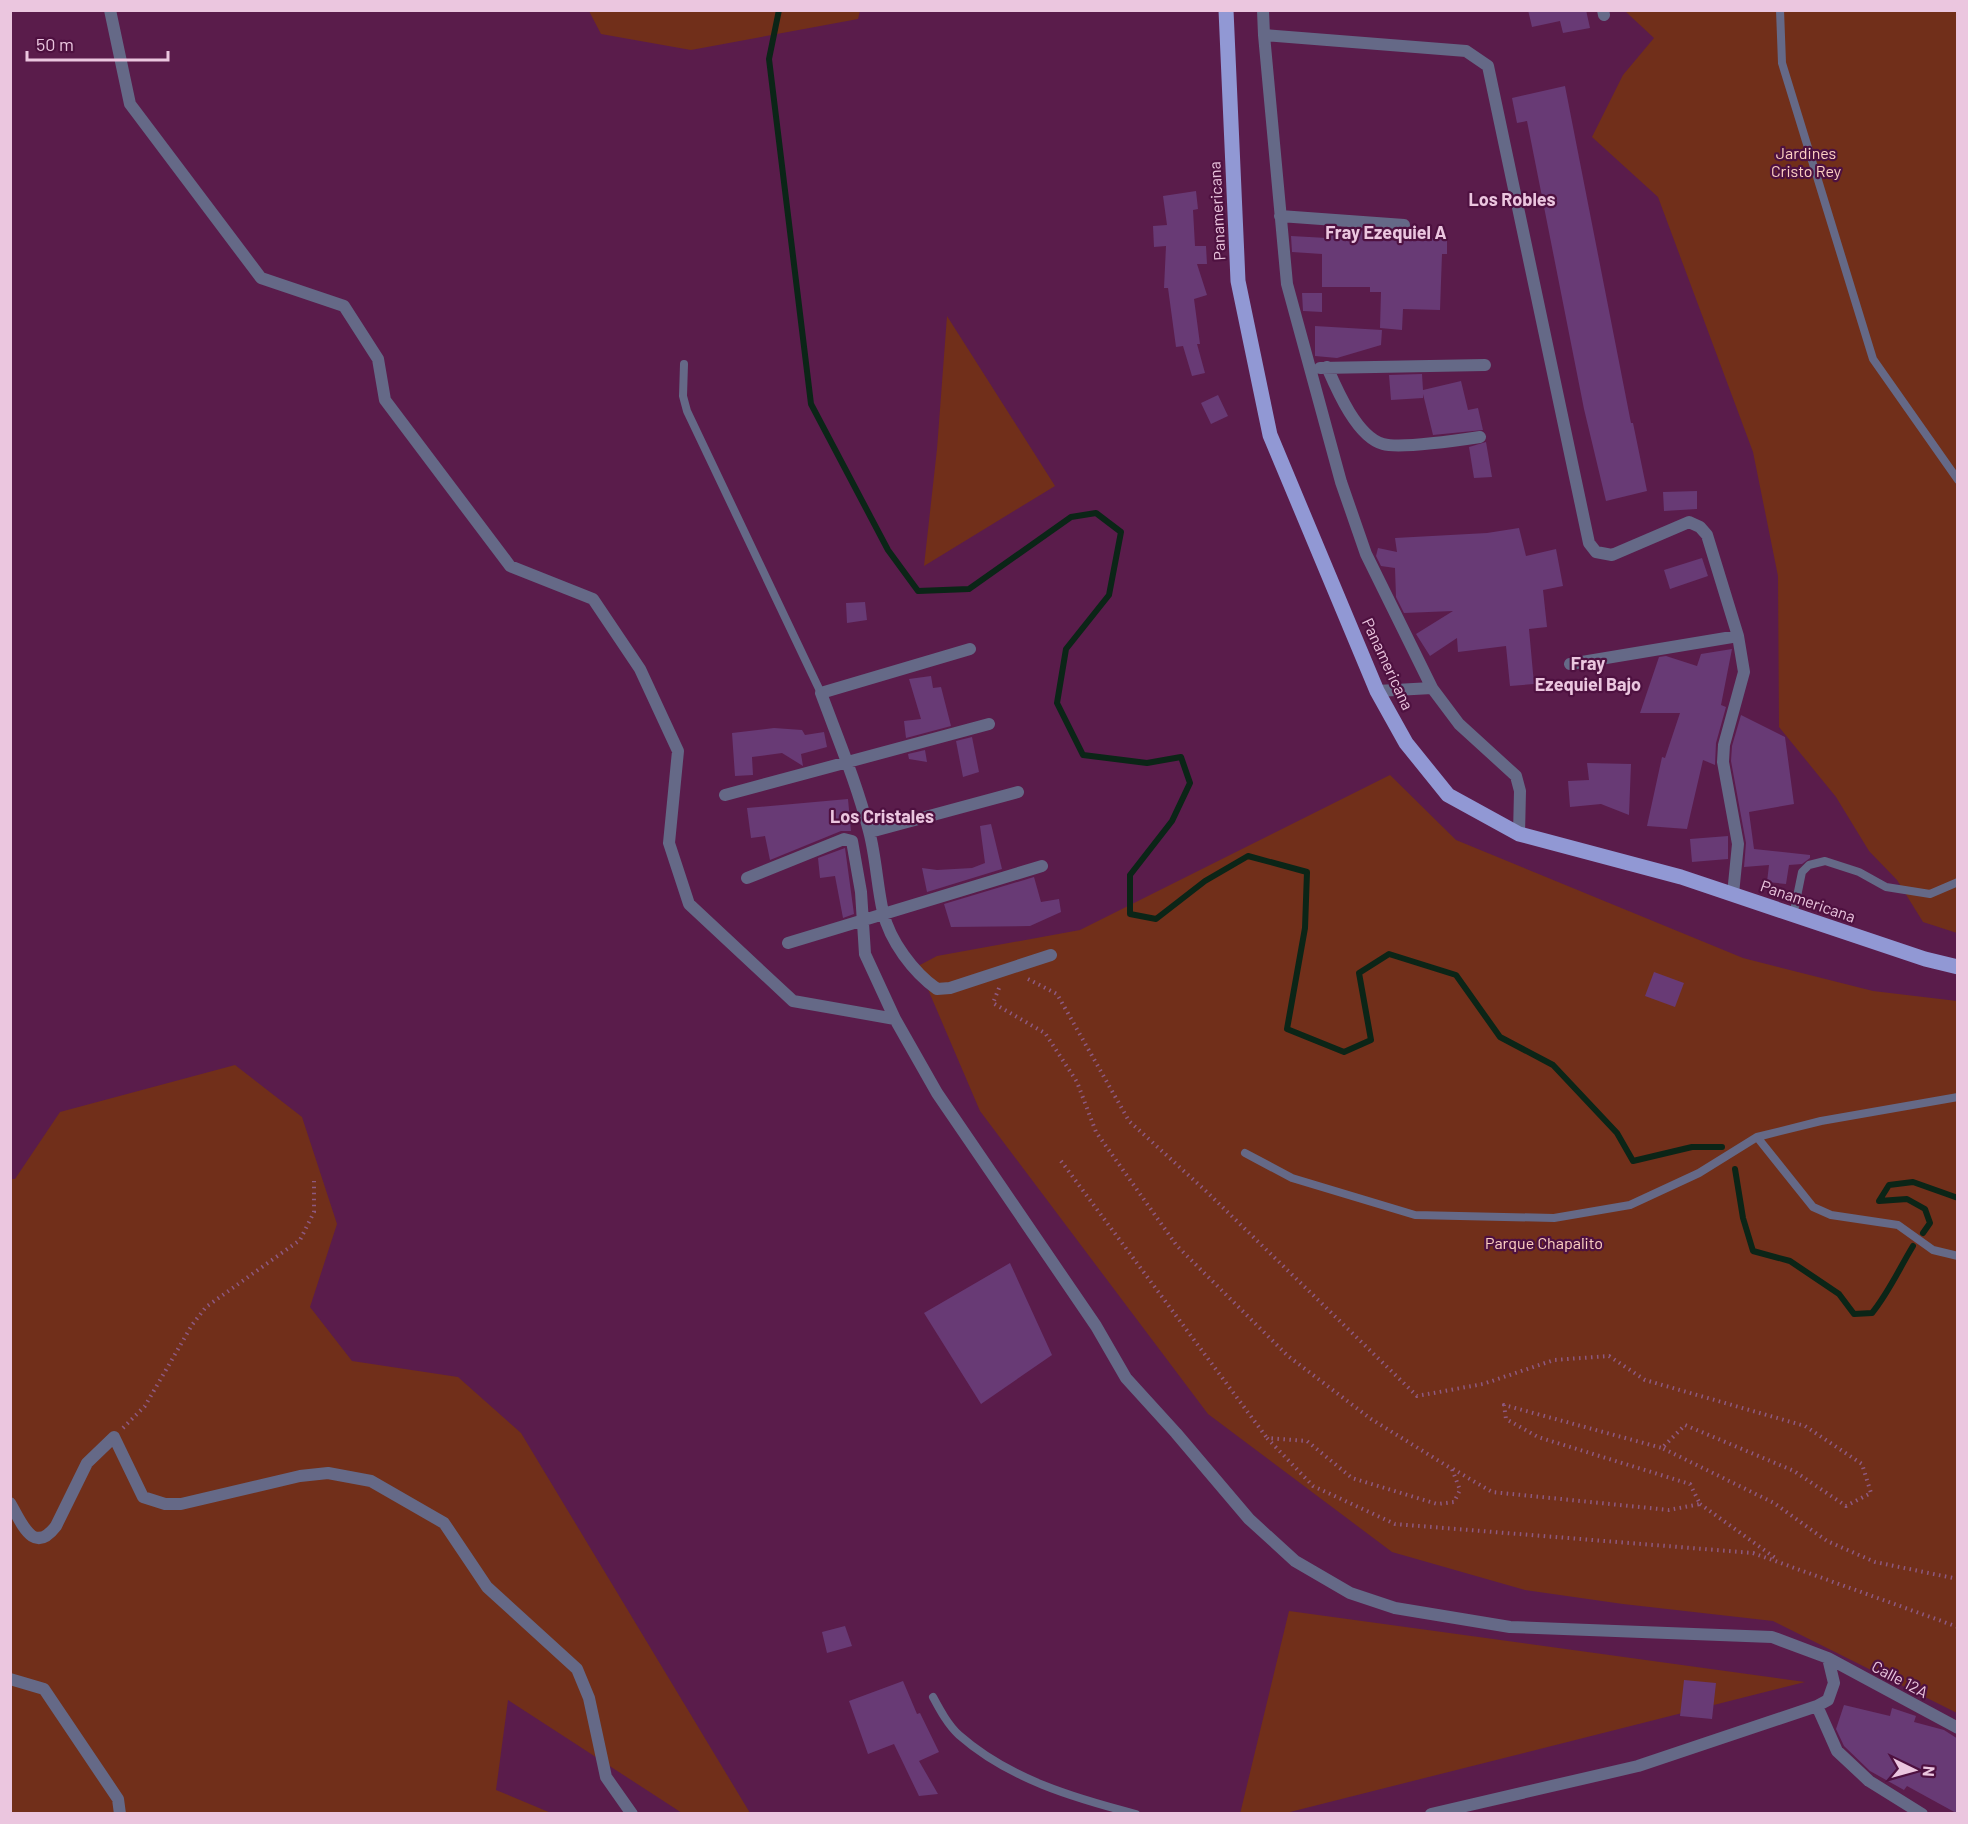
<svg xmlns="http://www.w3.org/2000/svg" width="1968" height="1824" font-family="Barlow,sans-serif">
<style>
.green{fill:#712f1a}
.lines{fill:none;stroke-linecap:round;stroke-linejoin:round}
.stream{stroke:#0b2517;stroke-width:6}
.building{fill:#683a75}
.path{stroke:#8e5980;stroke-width:4;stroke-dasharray:1.5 4.5;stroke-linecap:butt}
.lane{stroke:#656987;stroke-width:8}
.street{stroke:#656987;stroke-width:12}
.primary{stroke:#9198d4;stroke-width:15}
.labels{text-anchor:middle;stroke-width:4.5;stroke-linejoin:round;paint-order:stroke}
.park-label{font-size:16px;fill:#fdd1c3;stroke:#4e1140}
.street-label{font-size:16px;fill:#ebc6df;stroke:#4e1140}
.neighbourhood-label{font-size:18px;font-weight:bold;fill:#ebc6df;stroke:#4e1140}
</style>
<rect width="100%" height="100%" fill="#5a1c4b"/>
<path class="green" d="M589 11H860L858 19 691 50 601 34Z
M1625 11H1957V933L1923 922 1897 880 1869 851 1836 797 1779 727 1778 576 1753 452 1658 197 1592 137 1623 75 1654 38Z
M947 316 1055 486 924 566 937 449Z
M1390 775 1456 840 1743 958 1873 991 1957 1001V1713L1773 1621 1623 1604 1525 1590 1392 1552 1208 1414 980 1111 918 966 937 956 1080 930Z
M235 1065 302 1117 337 1224 310 1307 352 1361 458 1377 521 1433 750 1813H682L508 1700 496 1790 551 1813H11L10 1179H15L60 1112Z
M1289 1611 1805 1682 1286 1813 1240 1814Z"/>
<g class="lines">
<path class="stream" d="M779 10 769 59 811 404 888 550 918 591 969 589 1071 517 1096 513 1121 532 1109 595 1066 649 1057 703 1083 755 1147 763 1181 757 1190 783 1172 821 1130 875V914L1156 919 1205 881 1248 856 1307 872 1305 928 1287 1029 1344 1052 1371 1040 1359 973 1389 954 1456 975 1500 1037 1553 1065 1617 1133 1633 1161 1692 1147H1722
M1735 1169 1743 1218 1753 1251 1790 1261 1839 1294 1854 1314 1872 1313C1889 1292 1899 1269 1913 1246
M1923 1233 1930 1223 1925 1209 1907 1199 1879 1201 1889 1185 1913 1182 1958 1198"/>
</g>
<path class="building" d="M1528 10H1586L1590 28 1563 33 1560 21 1532 27Z
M1565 86 1631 423H1633L1647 491 1606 501 1584 409 1527 121 1517 123 1512 98Z
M1196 191 1198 209 1193 210 1195 246H1206L1207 264H1197L1207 295 1194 299 1200 344H1197L1205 373 1192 376 1183 346 1176 347 1168 288H1164L1166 246 1154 247 1153 226 1167 225 1163 196Z
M1327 228 1371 231V240L1432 241V238H1447V254H1442L1440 310 1403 309 1402 330 1380 328 1381 292H1370V287H1322V254L1292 252 1291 236 1327 238Z
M1302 293H1322V312L1303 311Z
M1315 326 1382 330 1381 345 1337 358 1315 356Z
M1422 374 1423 390 1461 381 1468 410 1478 408 1483 430 1433 435 1423 394V398L1391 400 1389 375Z
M1218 395 1228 416 1211 424 1201 403Z
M1486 442 1492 477 1474 478 1469 447Z
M1697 491V509L1664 511 1663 492Z
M1519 528 1526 556 1556 549 1563 586 1543 590 1547 627 1529 629 1534 684 1510 686 1506 646 1458 652 1457 638 1430 656 1416 634 1453 611 1404 613 1396 597 1395 568 1381 566 1376 556 1378 548 1397 552 1395 538 1487 533Z
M1702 558 1708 576 1670 589 1664 570Z
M865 602 867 620 847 623 846 603Z
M1732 649 1721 705 1726 707 1716 743 1715 765 1703 760 1687 829 1647 826 1662 757 1665 758 1680 713H1640L1659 657 1666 656 1697 666 1701 654Z
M931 676 933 688 941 687 951 726 906 738 904 721 921 719 909 679Z
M1741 715 1785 737 1794 804 1749 812 1754 849 1810 855V858L1802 864 1789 865 1786 884 1767 882 1769 865 1744 867 1746 843 1731 761 1732 746Z
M774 728 802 730 805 735 824 732 827 747 801 754 803 766 782 753 752 757 753 775 735 776 732 733Z
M972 737 979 772 963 777 956 741Z
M925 750 927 762 909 759 908 754Z
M1587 763 1631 764 1629 815 1601 804 1570 807 1568 781 1589 780Z
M848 799 851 831H841L770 860 765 836 751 838 747 808Z
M991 824 1002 869 927 892 922 868 937 870 972 868 985 863 980 826Z
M1728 836V859L1692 862 1690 839Z
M845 848 854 914 843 918 835 876 820 878 818 858Z
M1034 877 1041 902 1059 899 1061 912 1030 926 951 927 944 904Z
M1654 972 1684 983 1675 1007 1645 996Z
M1010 1263 1052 1355 981 1404 924 1313Z
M845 1626 852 1646 827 1653 822 1632Z
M1684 1680 1716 1683 1712 1719 1680 1716Z
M903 1681 917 1714 920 1713 939 1752 919 1761 938 1794 919 1796 894 1744 868 1754 849 1701Z
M1844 1705 1890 1716 1892 1708 1916 1716 1914 1722 1944 1730 1958 1739V1814L1907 1786 1904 1790 1870 1771 1844 1746 1836 1729Z"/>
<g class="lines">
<path class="path" d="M1028 979 1057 994 1129 1121 1208 1193 1417 1396 1483 1384 1554 1360 1609 1356 1645 1380 1805 1426 1862 1464 1871 1493 1846 1506 1794 1471 1685 1425 1662 1448 1774 1503 1827 1541 1875 1562 1958 1579
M999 988 993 1003 1045 1033 1077 1082 1096 1132 1177 1246 1288 1356 1371 1419 1452 1469 1460 1490 1454 1502 1437 1504 1352 1478 1307 1441 1267 1438 1313 1486 1395 1524 1753 1553 1958 1627
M1061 1161 1267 1438
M123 1428 145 1406 192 1325 206 1307 300 1240 314 1212V1181
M1453 1469 1492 1492 1669 1510 1700 1504 1690 1484 1538 1437 1506 1419 1504 1405 1662 1448
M1700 1504 1778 1560"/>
<path class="lane" d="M1780 10 1782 63 1873 359 1958 480
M684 364 683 396 687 411 821 693
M1793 916 1802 872 1809 865 1825 861 1859 872 1886 887 1930 894 1958 882
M1757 1137 1813 1207 1831 1215 1898 1225 1933 1250 1958 1256
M1245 1153 1292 1178 1415 1215 1554 1218 1630 1205 1699 1173 1757 1137 1821 1121 1958 1097
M933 1697C940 1710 948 1725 959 1735 1009 1779 1074 1798 1136 1814"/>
<path class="street" d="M110 10 130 104 261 278 344 306 378 359 385 400 510 566 593 599 640 669 678 751 669 843 689 904 793 1001 895 1019 937 1093 1096 1326 1126 1378 1176 1433 1249 1519 1295 1561 1350 1593 1395 1608 1510 1627 1772 1637 1828 1658 1958 1728
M1263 10 1264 35 1466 51 1488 66 1589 543 1596 552 1612 555 1689 522 1700 527 1707 535 1738 636 1744 672 1724 745 1723 762 1738 844 1733 894
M1603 10 1604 15
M1264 35 1287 284 1341 482 1366 554 1432 688 1459 724 1516 776 1520 791 1519 834
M1280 216 1404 225
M1327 367C1337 390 1357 437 1383 444 1400 449 1460 440 1480 437
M1320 368 1485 365
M970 649 821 693C838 739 857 784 869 831 876 857 877 886 883 912 890 941 913 972 937 989L950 988 1051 955
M1570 664 1738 636
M1377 691 1432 688
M725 795 989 724
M870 832 1018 792
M747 878 844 839 852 841 861 892 865 954 895 1019
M788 943 1042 866
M10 1503C22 1523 33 1556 56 1526L87 1463 114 1437 143 1497 165 1504H181L300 1476 328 1473 371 1481 444 1523 487 1587 577 1669 589 1698 606 1777 632 1814
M10 1679 44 1689 118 1799 120 1814
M1817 1706 1837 1751 1869 1781 1922 1814
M1431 1814 1638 1766 1817 1706 1828 1700 1834 1683 1828 1658"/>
<path class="primary" d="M1226 10 1238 281 1270 435 1377 691 1406 743 1448 795 1519 834 1681 877 1925 959 1958 967"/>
</g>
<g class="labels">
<g class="park-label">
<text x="1806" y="159">Jardines<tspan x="1806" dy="18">Cristo Rey</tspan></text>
<text x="1544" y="1249">Parque Chapalito</text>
</g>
<g class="street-label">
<text transform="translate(1217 211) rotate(-93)" y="6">Panamericana</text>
<text transform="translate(1388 664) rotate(65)" y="6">Panamericana</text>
<text transform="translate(1808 901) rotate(19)" y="6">Panamericana</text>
<text transform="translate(1900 1679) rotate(28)" y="6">Calle 12A</text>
</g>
<g class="neighbourhood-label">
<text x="1512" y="206">Los Robles</text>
<text x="1386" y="239">Fray Ezequiel A</text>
<text x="1588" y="670">Fray<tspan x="1588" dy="21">Ezequiel Bajo</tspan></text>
<text x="882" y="823">Los Cristales</text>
</g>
</g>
<rect width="1968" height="1824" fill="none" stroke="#ebc6df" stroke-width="24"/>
<g transform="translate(1914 1770) rotate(95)" stroke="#4e1140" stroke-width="4.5" paint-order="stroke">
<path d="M0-4.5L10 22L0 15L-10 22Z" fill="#ebc6df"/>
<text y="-9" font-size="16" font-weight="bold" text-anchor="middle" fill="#ebc6df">N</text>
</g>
<path d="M27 51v9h141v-9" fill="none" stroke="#ebc6df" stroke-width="3"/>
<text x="36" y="51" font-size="18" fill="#ebc6df" stroke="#4e1140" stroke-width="4.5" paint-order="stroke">50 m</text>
</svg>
